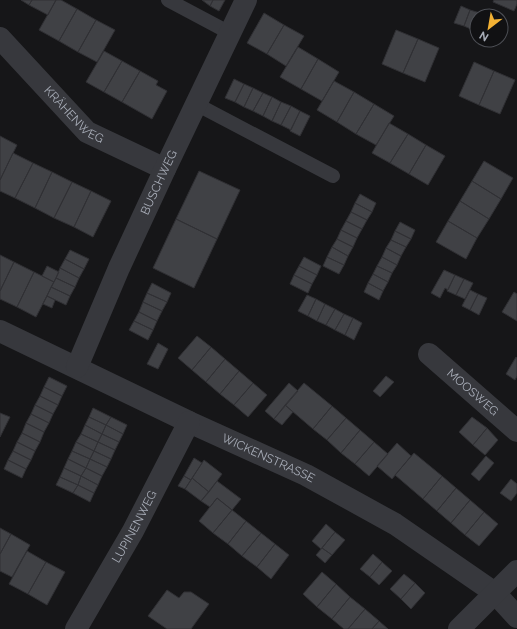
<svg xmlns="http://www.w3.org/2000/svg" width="517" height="629" font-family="Raleway,sans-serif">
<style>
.building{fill:#404145;stroke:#303034}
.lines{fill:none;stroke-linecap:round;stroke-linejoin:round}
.lane{stroke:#37383d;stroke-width:14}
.street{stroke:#37383d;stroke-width:22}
.labels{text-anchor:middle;stroke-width:3;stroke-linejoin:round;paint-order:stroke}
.street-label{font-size:12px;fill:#a8adb8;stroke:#111113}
</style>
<rect width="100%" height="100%" fill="#161618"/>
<path class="building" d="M21 0H32L29 5Z
M32 0H56L48 15 29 5Z
M56 0H61L77 9 59 41 39 30Z
M202 0H213L210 6Z
M213 0H225L219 11 210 6Z
M494 0H517V4L514 11 493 2Z
M461 6 470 10 464 26 454 23Z
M77 9 96 20 78 52 59 41Z
M470 10 480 13 479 16H477V20L473 30 464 26Z
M264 13 284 25 267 54 247 43Z
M96 20 115 30 97 62 78 52Z
M477 20V32L473 30Z
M284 25 304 36 286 66 267 54Z
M396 30 418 39 403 73 382 64Z
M418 39 439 48 425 82 403 73Z
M298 47 318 59 301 89 280 77Z
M104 51 122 61 104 92 86 82Z
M318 59 339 72 322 101 301 89Z
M122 61 140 71 122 102 104 92Z
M474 62 494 71 479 105 459 96Z
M140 71 158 81 156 85 167 91 152 119 122 102Z
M494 71 515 80 500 114 479 105Z
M234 79 244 84 235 102 225 98Z
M334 81 354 92 337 122 317 110Z
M244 84 253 88 244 107 235 102Z
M253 88 263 93 253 111 244 107Z
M354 92 374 104 356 134 337 122Z
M263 93 272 97 263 116 253 111Z
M272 97 281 102 272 121 263 116Z
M281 102 291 106 281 125 272 121Z
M374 104 394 116 376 145 356 134Z
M291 106 300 111 291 130 281 125Z
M300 111 310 116 300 136 290 131Z
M389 123 408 134 390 163 372 153Z
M408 134 426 145 409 174 390 163Z
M0 136 17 145 0 180Z
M426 145 445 156 428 185 409 174Z
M13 153 33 163 15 198 0 191V180Z
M484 161 513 178 501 199 472 181Z
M33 163 52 172 35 208 15 198Z
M199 171 240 190 217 239 176 219Z
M52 172 72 182 54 218 35 208Z
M472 181 501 199 489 219 460 201Z
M72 182 91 191 74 227 54 218Z
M91 191 111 201 93 237 74 227Z
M360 194 376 203 372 212 355 203Z
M460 201 489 219 477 238 448 221Z
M355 203 372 212 367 220 351 212Z
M351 212 367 220 362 229 346 221Z
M176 219 217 239 194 288 153 268Z
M346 221 362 229 357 238 341 230Z
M448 221 477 238 466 259 436 242Z
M400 222 415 230 411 239 395 231Z
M341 230 357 238 353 247 337 239Z
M395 231 411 239 406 247 391 240Z
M337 239 353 247 348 256 332 247Z
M391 240 406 247 401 256 386 248Z
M332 247 348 256 344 265 327 257Z
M386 248 401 256 397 265 382 257Z
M70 250 89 259 84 269 65 259Z
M0 255 14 262 0 291Z
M304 257 321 266 317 275 299 266Z
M327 257 344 265 339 274 323 266Z
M382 257 397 265 392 273 377 266Z
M65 259 84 269 79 278 60 268Z
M14 262 34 272 17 307 0 299V291Z
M47 266 59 272 54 282 42 276Z
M299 266 317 275 312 284 294 275Z
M377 266 392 273 388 282 373 274Z
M60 268 79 278 75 287 56 278Z
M444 270 455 275 448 290 445 288 440 298 431 293Z
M34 272 54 282 36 317 17 307Z
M373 274 388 282 383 291 368 283Z
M294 275 312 284 308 293 290 284Z
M455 275 464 279 456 295 447 291Z
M56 278 75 287 70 296 51 287Z
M464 279 473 283 465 299 456 295Z
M152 283 171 293 167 302 147 293Z
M368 283 383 291 379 300 364 292Z
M51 287 70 296 66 305 47 296Z
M470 290 478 294 470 310 462 306Z
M514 292 517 294V321L502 312Z
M147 293 167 302 162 311 143 302Z
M478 294 487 298 479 315 470 310Z
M307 295 316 299 308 316 298 311Z
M47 296 55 300 52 308 43 304Z
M316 299 325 304 317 321 308 316Z
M143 302 162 311 157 321 139 312Z
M325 304 335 309 326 325 317 321Z
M335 309 344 314 335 330 326 325Z
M139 312 157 321 153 330 134 321Z
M344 314 353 318 345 335 335 330Z
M353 318 362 323 354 340 345 335Z
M134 321 153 330 148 340 129 330Z
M197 336 211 347 192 370 178 358Z
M158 343 168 349 158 369 147 364Z
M211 347 225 359 206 382 192 370Z
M516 357 517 358V376L515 380 506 374Z
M225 359 239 371 220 394 206 382Z
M239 371 253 383 234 405 220 394Z
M386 376 394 382 380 397 373 391Z
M49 377 67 386 62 396 44 387Z
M253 383 267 395 248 417 234 405Z
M289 383 298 391 274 419 265 411Z
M304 383 332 406 313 429 285 405Z
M44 387 62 396 58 405 40 396Z
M40 396 58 405 53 414 35 405Z
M35 405 53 414 49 423 31 414Z
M285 405 293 412 282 425 274 419Z
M332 406 346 418 327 440 313 429Z
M93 408 111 417 106 425 89 417Z
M0 413 10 417 0 437Z
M31 414 49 423 44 432 26 423Z
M89 417 106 425 102 434 85 425Z
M111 417 127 425 123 434 106 425Z
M472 417 487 428 473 445 459 432Z
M346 418 360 430 341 453 327 440Z
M26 423 44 432 40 442 22 433Z
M85 425 102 434 98 442 81 434Z
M106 425 123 434 119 442 102 434Z
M487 428 498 440 485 455 473 445Z
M360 430 374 442 355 464 341 453Z
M22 433 40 442 35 451 17 442Z
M81 434 98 442 94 451 76 442Z
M102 434 119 442 115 450 98 442Z
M17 442 35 451 31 460 13 451Z
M76 442 94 451 90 459 72 451Z
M98 442 115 450 111 459 94 451Z
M374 442 388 454 369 476 355 464Z
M397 443 411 456 392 479 377 466Z
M13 451 31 460 26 469 8 460Z
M72 451 90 459 86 468 68 459Z
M94 451 111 459 107 467 90 459Z
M414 453 442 476 423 499 395 475Z
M486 456 494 463 479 481 471 474Z
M194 458 202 463 191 480 184 476Z
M68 459 86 468 81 476 64 468Z
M90 459 107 467 102 476 86 468Z
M8 460 26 469 22 478 4 469Z
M204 460 222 474 209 492 192 478Z
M64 468 81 476 78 485 60 477Z
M86 468 102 476 98 485 81 476Z
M81 476 98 485 94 493 78 485Z
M184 476 191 480 185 489 178 486Z
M442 476 456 488 437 511 423 499Z
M60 477 78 485 73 493 56 485Z
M192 478 209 492 201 501 185 489Z
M511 479 517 484V493L511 501 500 493Z
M217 481 241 499 232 510 217 498 210 507 201 501Z
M78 485 94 493 90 502 73 493Z
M456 488 470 500 451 523 437 511Z
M217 498 232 510 213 533 199 521Z
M470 500 484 512 465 535 451 523Z
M232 510 246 521 228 544 213 533Z
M484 512 498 524 479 546 465 535Z
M246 521 261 533 242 556 228 544Z
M326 524 335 532 321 549 312 541Z
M0 528 11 534 0 554Z
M335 532 345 540 332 555 322 548Z
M261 533 275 544 257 567 242 556Z
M11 534 30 545 12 577 0 571V554Z
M275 544 289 555 271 579 257 567Z
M322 548 332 555 325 563 316 555Z
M27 551 46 562 28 594 9 584Z
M373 554 382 562 370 577 360 569Z
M46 562 65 572 47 605 28 594Z
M382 562 392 571 379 585 370 577Z
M322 572 336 584 317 607 303 594Z
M404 574 415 583 401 599 390 589Z
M415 583 425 593 411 609 401 599Z
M336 584 350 597 332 619 317 607Z
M167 590 179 598 184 592H191L209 604 191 629H167L148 616Z
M350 597 365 609 348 629H344L332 619Z
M365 609 379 621 372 629H348Z
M379 621 388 629H372Z"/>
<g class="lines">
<path class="lane" d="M168 0 230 33
M196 104 333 176"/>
<g class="street">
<path id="s1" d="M0 38 87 132 165 169"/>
<path id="s2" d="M0 331 189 422 306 475 395 524 495 593 517 617"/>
<path id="s3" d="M429 354 517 431"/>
<path id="s4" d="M77 367 119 268 165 169 246 0"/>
<path id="s5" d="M76 629 133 531 189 422"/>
<path d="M459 629 517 571"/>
</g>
</g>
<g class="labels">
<g class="street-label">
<text dy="4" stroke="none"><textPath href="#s1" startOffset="107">KRÄHENWEG</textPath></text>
<text dy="4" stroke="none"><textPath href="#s4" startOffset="202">BUSCHWEG</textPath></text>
<text dy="4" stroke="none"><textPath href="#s3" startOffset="58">MOOSWEG</textPath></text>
<text dy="4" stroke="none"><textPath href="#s2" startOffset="297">WICKENSTRASSE</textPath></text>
<text dy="4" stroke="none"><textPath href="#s5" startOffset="118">LUPINENWEG</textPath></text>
</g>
</g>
<g transform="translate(489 28) rotate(211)"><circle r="19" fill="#111113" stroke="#4d4f55"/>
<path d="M0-3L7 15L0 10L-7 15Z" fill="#f2b134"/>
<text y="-6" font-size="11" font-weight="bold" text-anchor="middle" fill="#a8adb8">N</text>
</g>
</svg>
